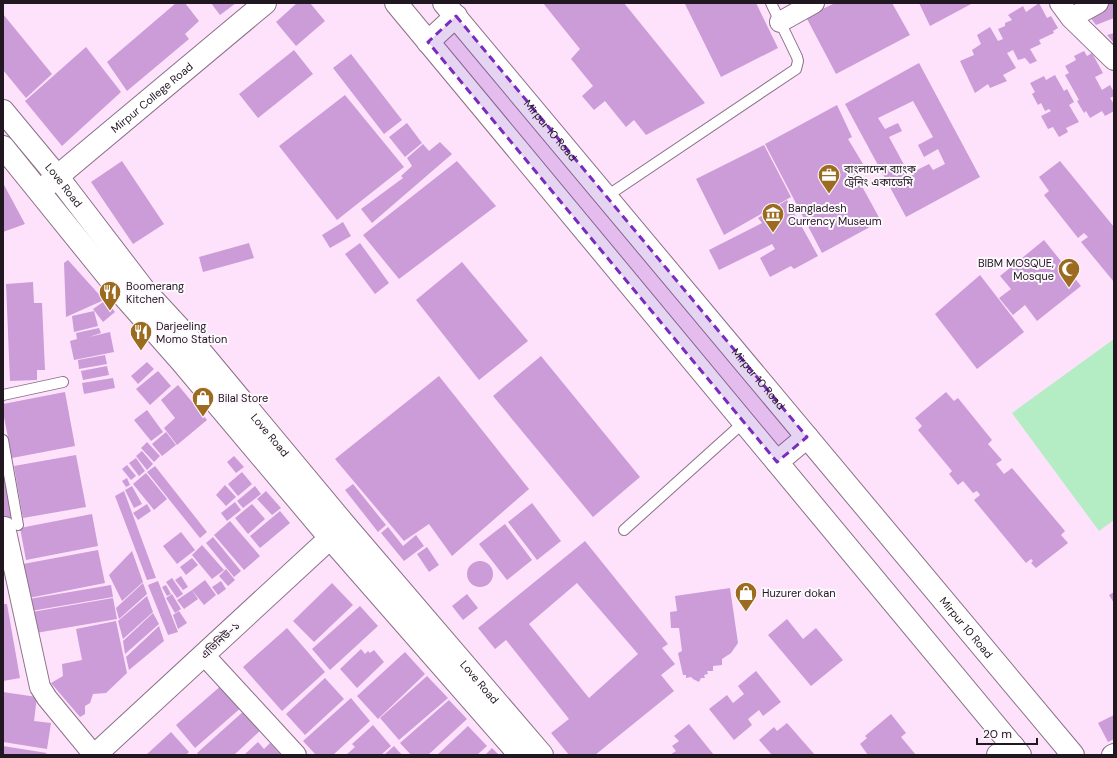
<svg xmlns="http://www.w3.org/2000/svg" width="1117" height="758" font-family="'DM Sans','Noto Sans Bengali',sans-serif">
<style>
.green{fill:#b4ecc3}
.building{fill:#cb9cd8;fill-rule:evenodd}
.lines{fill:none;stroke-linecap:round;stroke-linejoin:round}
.service-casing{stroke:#897187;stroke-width:12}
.minor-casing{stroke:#897187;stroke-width:22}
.tertiary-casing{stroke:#897187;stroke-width:24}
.primary-casing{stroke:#897187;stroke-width:24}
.service{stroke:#fff;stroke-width:10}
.minor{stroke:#fff;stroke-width:20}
.tertiary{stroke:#fff;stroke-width:22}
.primary{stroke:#fff;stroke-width:22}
.marked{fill:#7b2cbf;fill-opacity:0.2;stroke:#7b2cbf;stroke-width:3;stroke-dasharray:8 5;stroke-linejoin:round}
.labels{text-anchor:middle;stroke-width:4;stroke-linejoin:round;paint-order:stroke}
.street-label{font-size:11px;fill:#211720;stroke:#fdf8fd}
.poi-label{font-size:11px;fill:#211720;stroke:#fdf8fd;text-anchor:start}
</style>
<rect width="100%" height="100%" fill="#fee2fb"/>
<path class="green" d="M1114 339V520L1099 531 1012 413Z"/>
<path class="building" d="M176 3H185L199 21 185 34 189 39 127 91 107 62Z
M211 3H236L220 15Z
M297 3H310L325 21 296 46 276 22Z
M543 3H624L705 103 646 135 634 120 626 127 605 101 594 110 582 96 593 86 571 59 580 49Z
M686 3H756L778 48 721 77 685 4Z
M835 3H892L910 35 836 74 806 17Z
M919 3H973L930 26Z
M1039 3 1047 18 1051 16 1058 28 1053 31 1054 33 1039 40 1041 44 1030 49 1037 61 1030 64 1025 58 1018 60 1013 50 1007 53 1016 68 1003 75 1007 81 990 88 988 84 975 93 960 61 974 55 972 50 981 44 977 35 990 27 998 41 1003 39 998 29 1005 26V23L1012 20 1008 15 1023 6 1026 12Z
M1107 3H1114V18L1096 25 1086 12Z
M3 14 52 74 26 98 3 70Z
M1114 33V43L1107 35Z
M86 47 121 92 62 146 25 101Z
M294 50 313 74 258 118 239 94Z
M1084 51 1087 56 1092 53 1103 73 1095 77 1102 90 1110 85 1114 92V96L1110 98 1114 104V111L1105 116 1102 111 1090 118 1086 111 1084 113 1077 101 1079 100 1065 75 1069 73 1065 66 1076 60 1074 56Z
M351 54 402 120 384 134 333 68Z
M919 63 980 177 906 217 845 104ZM913 101 933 137 918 145 924 157 938 149 945 164 933 170 929 164 909 174 889 137 902 131 898 123 885 129 878 118Z
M1055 75 1064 91 1067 89 1074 102 1069 105 1079 122 1066 128 1068 132 1059 137 1053 127 1048 129 1041 116 1051 111 1049 109 1045 111 1041 103 1038 105 1032 94 1035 92 1030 83 1044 76 1046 80Z
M345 95 404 167 337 220 279 146Z
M837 105 852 137 848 139 863 164 853 170 881 221 822 253 765 144Z
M407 123 422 143 405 157 389 137Z
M440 142 452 154 372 223 361 209 403 178 401 176 412 166 407 158 423 144 429 151Z
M764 145 791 197 724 235 696 179Z
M122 161 164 224 133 244 91 182Z
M457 161 496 206 399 279 363 235Z
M1060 161 1114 227V282L1081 242 1088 237 1084 233 1078 238 1044 195 1049 191 1039 177Z
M3 183 25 224 3 232Z
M787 200 818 256 794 269 791 266 770 277 760 258 775 249 772 244 719 270 709 250 762 223 758 218Z
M343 222 351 236 330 248 322 235Z
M1044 240 1081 286 1037 321 1025 305 1013 315 999 298 1011 289 1000 276Z
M249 243 254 258 203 272 199 257Z
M360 243 389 283 375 294 345 254Z
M68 260 104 300 66 317 64 263Z
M462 262 528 341 479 380 416 300Z
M980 275 1024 332 977 369 935 314Z
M33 282 34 303H42L45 370H37V380L10 381 6 284Z
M106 300 115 312 103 322 93 309Z
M94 311 98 326 74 332 72 316Z
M99 328 101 333 89 337 110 332 114 352 74 360 70 341 77 339 76 333Z
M105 355 107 364 79 369 78 360Z
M541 356 640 477 593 517 493 396Z
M147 362 154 369 138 384 131 376Z
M107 366 109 375 83 380 81 371Z
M158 371 171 386 150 405 136 389Z
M439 376 529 489 452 556 429 524 404 541 335 459Z
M113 378 115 388 84 394 82 383Z
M178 385 207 420 177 445 164 428 175 418 161 400Z
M65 392 75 446 12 458 3 412V404Z
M946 392 954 401 958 398 992 440 988 444 1002 460 996 464 1004 474 1012 468 1065 531 1061 535 1068 543 1036 568 1031 563 1033 561 1031 559 1026 563 974 500 980 495 977 491 973 493 963 481 958 485 949 474 952 471 918 430 922 426 915 418Z
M147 410 163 432 151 441 134 420Z
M166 432 176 445 162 456 152 444Z
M147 442 160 456 154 462 141 448Z
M142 451 153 464 147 470 136 456Z
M76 455 86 507 23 518 14 466Z
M234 456 244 467 236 473 227 462Z
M136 458 145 471 139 476 129 463Z
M127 465 136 476 131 480 122 469Z
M155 466 207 532 200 538 147 472Z
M3 472 12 519 3 521Z
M242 472 252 484 238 496 228 484Z
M146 473 167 499 154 510 133 484Z
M127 478 130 485 126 487 122 481Z
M353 484 386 525 378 532 345 490Z
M225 485 236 497 226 506 216 495Z
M132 486 142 504 134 508 125 490Z
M255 486 261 494 243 508 237 501Z
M124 491 156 578 147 580 115 496Z
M266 491 281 508 272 515 257 499Z
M235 502 241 510 227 521 221 513Z
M532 503 561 541 537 560 508 522Z
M147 504 151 511 138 520 133 513Z
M252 504 265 519 248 534 235 518Z
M280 511 290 523 260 548 250 536Z
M92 514 98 546 26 560 20 528Z
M230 521 260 556 244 570 214 535Z
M505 524 532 560 507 580 479 544Z
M388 527 403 546 416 535 424 546 404 561 381 533Z
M181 532 195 550 177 564 163 546Z
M213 537 241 571 234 577 206 543Z
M585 541 668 644 662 648 675 664 661 675 674 691 595 755H569L551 733 569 719 506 640 495 649 478 628ZM577 583 638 654 589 698 529 624Z
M202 545 224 570 212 579 192 555Z
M427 547 439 565 429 572 417 554Z
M98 550 105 583 29 598 23 564Z
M132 551 143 582 122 601 109 575Z
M192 558 198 565 186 575 180 567Z
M467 574a13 13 0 1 1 26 0a13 13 0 1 1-26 0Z
M226 569 235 580 228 586 219 576Z
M181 576 188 587 183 590 175 580Z
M172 578 183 594 177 598 166 582Z
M205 580 216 595 204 605 192 590Z
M158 581 178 632 168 635 148 585Z
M221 581 226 589 218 595 212 587Z
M143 583 147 594 119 619 116 608Z
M332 583 353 605 314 642 293 621Z
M111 585 113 597 31 611 29 599Z
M166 585 171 594 167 596 162 587Z
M730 588 738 643 731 653 722 659V665L713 666V671H707L708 674 704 675 705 678H701L699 682 693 679 691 677 686 678V675H683L678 653 682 651 679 628H671L670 612 677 611 675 596Z
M192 590 198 599 184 609 177 600Z
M1114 592V603L1109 595Z
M172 594 181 609 175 613 166 598Z
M467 594 478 608 463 620 452 606Z
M147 596 153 612 123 639 118 621Z
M113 598 117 619 36 633 32 612Z
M3 604H7L20 678 3 681Z
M360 606 378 626 330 670 312 649Z
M179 611 187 623 178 629 173 615Z
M153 613 159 624 125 654 123 641Z
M787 619 803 639 816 628 843 660 811 686 768 635Z
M116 621 127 673 106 693 93 694 90 703 85 706V714L80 717 51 683 63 676 62 664 82 660 76 629Z
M159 626 164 641 129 670 126 657Z
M287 628 325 672 282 711 243 667Z
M361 649 365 654 368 651 370 653 374 650 384 662 357 688 340 669Z
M405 652 425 674 378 719 357 696Z
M756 671 781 702 763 716 759 710 748 719 752 725 734 740 709 709 727 695 733 703 744 694 738 686Z
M427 676 448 698 399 740 380 718Z
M325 678 344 699 305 735 286 714Z
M223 684 243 706 195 748 176 725Z
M3 692 37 697 34 721 51 723 47 749 3 742Z
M351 698 370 721 333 755H316L303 741Z
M449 700 467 719 428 755H411L400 743Z
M245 710 262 729 234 755H199L197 753Z
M891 714 906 733 901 737 916 755H868L860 744 867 738 865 736Z
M1114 715V739L1108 742 1098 723Z
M787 723 815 755H772L759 740 774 727 777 731Z
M689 724 714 755H670L676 751 672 746 679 741 674 736Z
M373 725 391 746 381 755H346L355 747 352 744Z
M468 726 487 746 477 755H437Z
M171 732 189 752 186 755H146Z
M258 742 264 749 270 743 281 755H244Z
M3 746 47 753 44 755H3Z
M394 746 402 755H384Z
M492 748 499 755H485Z"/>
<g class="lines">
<g class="service-casing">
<path id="service" d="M607 196 796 69 798 61 797 57 771 3
M3 395 63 382
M3 440 18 525
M624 530 744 422"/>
</g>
<g class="minor-casing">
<path id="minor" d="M1060 3 1071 18 1114 60
M1071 18 1098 3
M780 22 814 3
M5 527 40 687 47 698 94 755
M204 655 296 755
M1112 755 1114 754"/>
</g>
<g class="tertiary-casing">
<g id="tertiary">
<path id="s1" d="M3 111 57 176 145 291 196 346 345 525 542 755"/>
<path d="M3 147 122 294 181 361 330 538 520 755"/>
<path id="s2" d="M46 186 265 3"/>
<path d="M95 755 341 528"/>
<path d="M998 755 1013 746"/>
</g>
</g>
<g class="primary-casing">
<g id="primary">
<path d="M396 3 1020 755"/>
<path id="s3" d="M444 3 1073 755"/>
<path d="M428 42 456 16"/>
<path d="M777 462 807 437"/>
</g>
</g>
<use href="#service" class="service"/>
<use href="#minor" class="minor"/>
<use href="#tertiary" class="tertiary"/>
<use href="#primary" class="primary"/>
</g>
<path class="marked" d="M456 16 807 437 777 462 428 42Z"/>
<defs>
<g id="office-pin" transform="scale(1.15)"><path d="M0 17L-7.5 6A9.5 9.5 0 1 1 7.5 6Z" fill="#9c6b1f" stroke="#fdf8fd"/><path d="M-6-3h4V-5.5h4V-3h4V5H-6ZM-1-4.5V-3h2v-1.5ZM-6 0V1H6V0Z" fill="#fff"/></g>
<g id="museum-pin" transform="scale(1.15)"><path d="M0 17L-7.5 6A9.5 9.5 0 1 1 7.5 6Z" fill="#9c6b1f" stroke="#fdf8fd"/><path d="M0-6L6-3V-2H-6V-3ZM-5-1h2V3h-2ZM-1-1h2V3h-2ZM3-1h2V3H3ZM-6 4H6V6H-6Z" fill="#fff"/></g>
<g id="mosque-pin" transform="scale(1.15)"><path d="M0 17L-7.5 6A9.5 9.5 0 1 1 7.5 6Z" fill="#9c6b1f" stroke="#fdf8fd"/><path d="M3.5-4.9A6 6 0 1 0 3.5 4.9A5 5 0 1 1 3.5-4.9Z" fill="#fff"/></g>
<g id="restaurant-pin" transform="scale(1.15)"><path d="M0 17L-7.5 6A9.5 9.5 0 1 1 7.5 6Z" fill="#9c6b1f" stroke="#fdf8fd"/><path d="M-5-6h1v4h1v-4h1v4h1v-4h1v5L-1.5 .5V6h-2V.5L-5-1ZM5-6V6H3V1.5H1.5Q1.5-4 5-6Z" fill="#fff"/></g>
<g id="shop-pin" transform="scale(1.15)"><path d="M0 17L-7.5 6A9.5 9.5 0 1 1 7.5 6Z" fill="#9c6b1f" stroke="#fdf8fd"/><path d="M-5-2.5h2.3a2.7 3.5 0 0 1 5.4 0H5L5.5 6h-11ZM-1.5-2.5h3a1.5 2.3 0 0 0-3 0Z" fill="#fff"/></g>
</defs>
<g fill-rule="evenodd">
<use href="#office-pin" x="829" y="175"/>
<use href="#museum-pin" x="773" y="214"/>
<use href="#mosque-pin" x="1069" y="269"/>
<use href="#restaurant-pin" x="110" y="292"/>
<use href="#restaurant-pin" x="141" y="332"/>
<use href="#shop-pin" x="203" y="398"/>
<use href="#shop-pin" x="746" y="593"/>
</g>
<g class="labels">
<g class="street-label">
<text dy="4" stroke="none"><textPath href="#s2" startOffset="138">Mirpur College Road</textPath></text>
<text dy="4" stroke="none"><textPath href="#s3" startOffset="166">Mirpur 10 Road</textPath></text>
<text dy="4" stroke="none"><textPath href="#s1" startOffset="96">Love Road</textPath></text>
<text dy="4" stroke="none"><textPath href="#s3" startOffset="490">Mirpur 10 Road</textPath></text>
<text dy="4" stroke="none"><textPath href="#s1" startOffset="420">Love Road</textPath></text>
<text dy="4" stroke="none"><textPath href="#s3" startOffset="814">Mirpur 10 Road</textPath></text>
<text transform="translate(220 640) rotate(-43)" y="4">এভিনিউ-১</text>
<text dy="4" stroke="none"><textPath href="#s1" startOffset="744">Love Road</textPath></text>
</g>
<g class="poi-label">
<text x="844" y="173">বাংলাদেশ ব্যাংক<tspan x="844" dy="13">ট্রেনিং একাডেমি</tspan></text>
<text x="788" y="212">Bangladesh<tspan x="788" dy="13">Currency Museum</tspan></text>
<text x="1054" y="267" text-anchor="end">BIBM MOSQUE,<tspan x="1054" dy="13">Mosque</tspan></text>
<text x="126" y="290">Boomerang<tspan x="126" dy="13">Kitchen</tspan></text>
<text x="156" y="330">Darjeeling<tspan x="156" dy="13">Momo Station</tspan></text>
<text x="218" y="402">Bilal Store</text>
<text x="762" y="597">Huzurer dokan</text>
</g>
</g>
<rect width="1117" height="758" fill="none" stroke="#211720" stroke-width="8"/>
<path d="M977 738v6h60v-6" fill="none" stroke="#211720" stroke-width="2"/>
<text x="983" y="738" font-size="12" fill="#211720" stroke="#fdf8fd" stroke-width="3" paint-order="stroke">20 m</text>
</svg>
